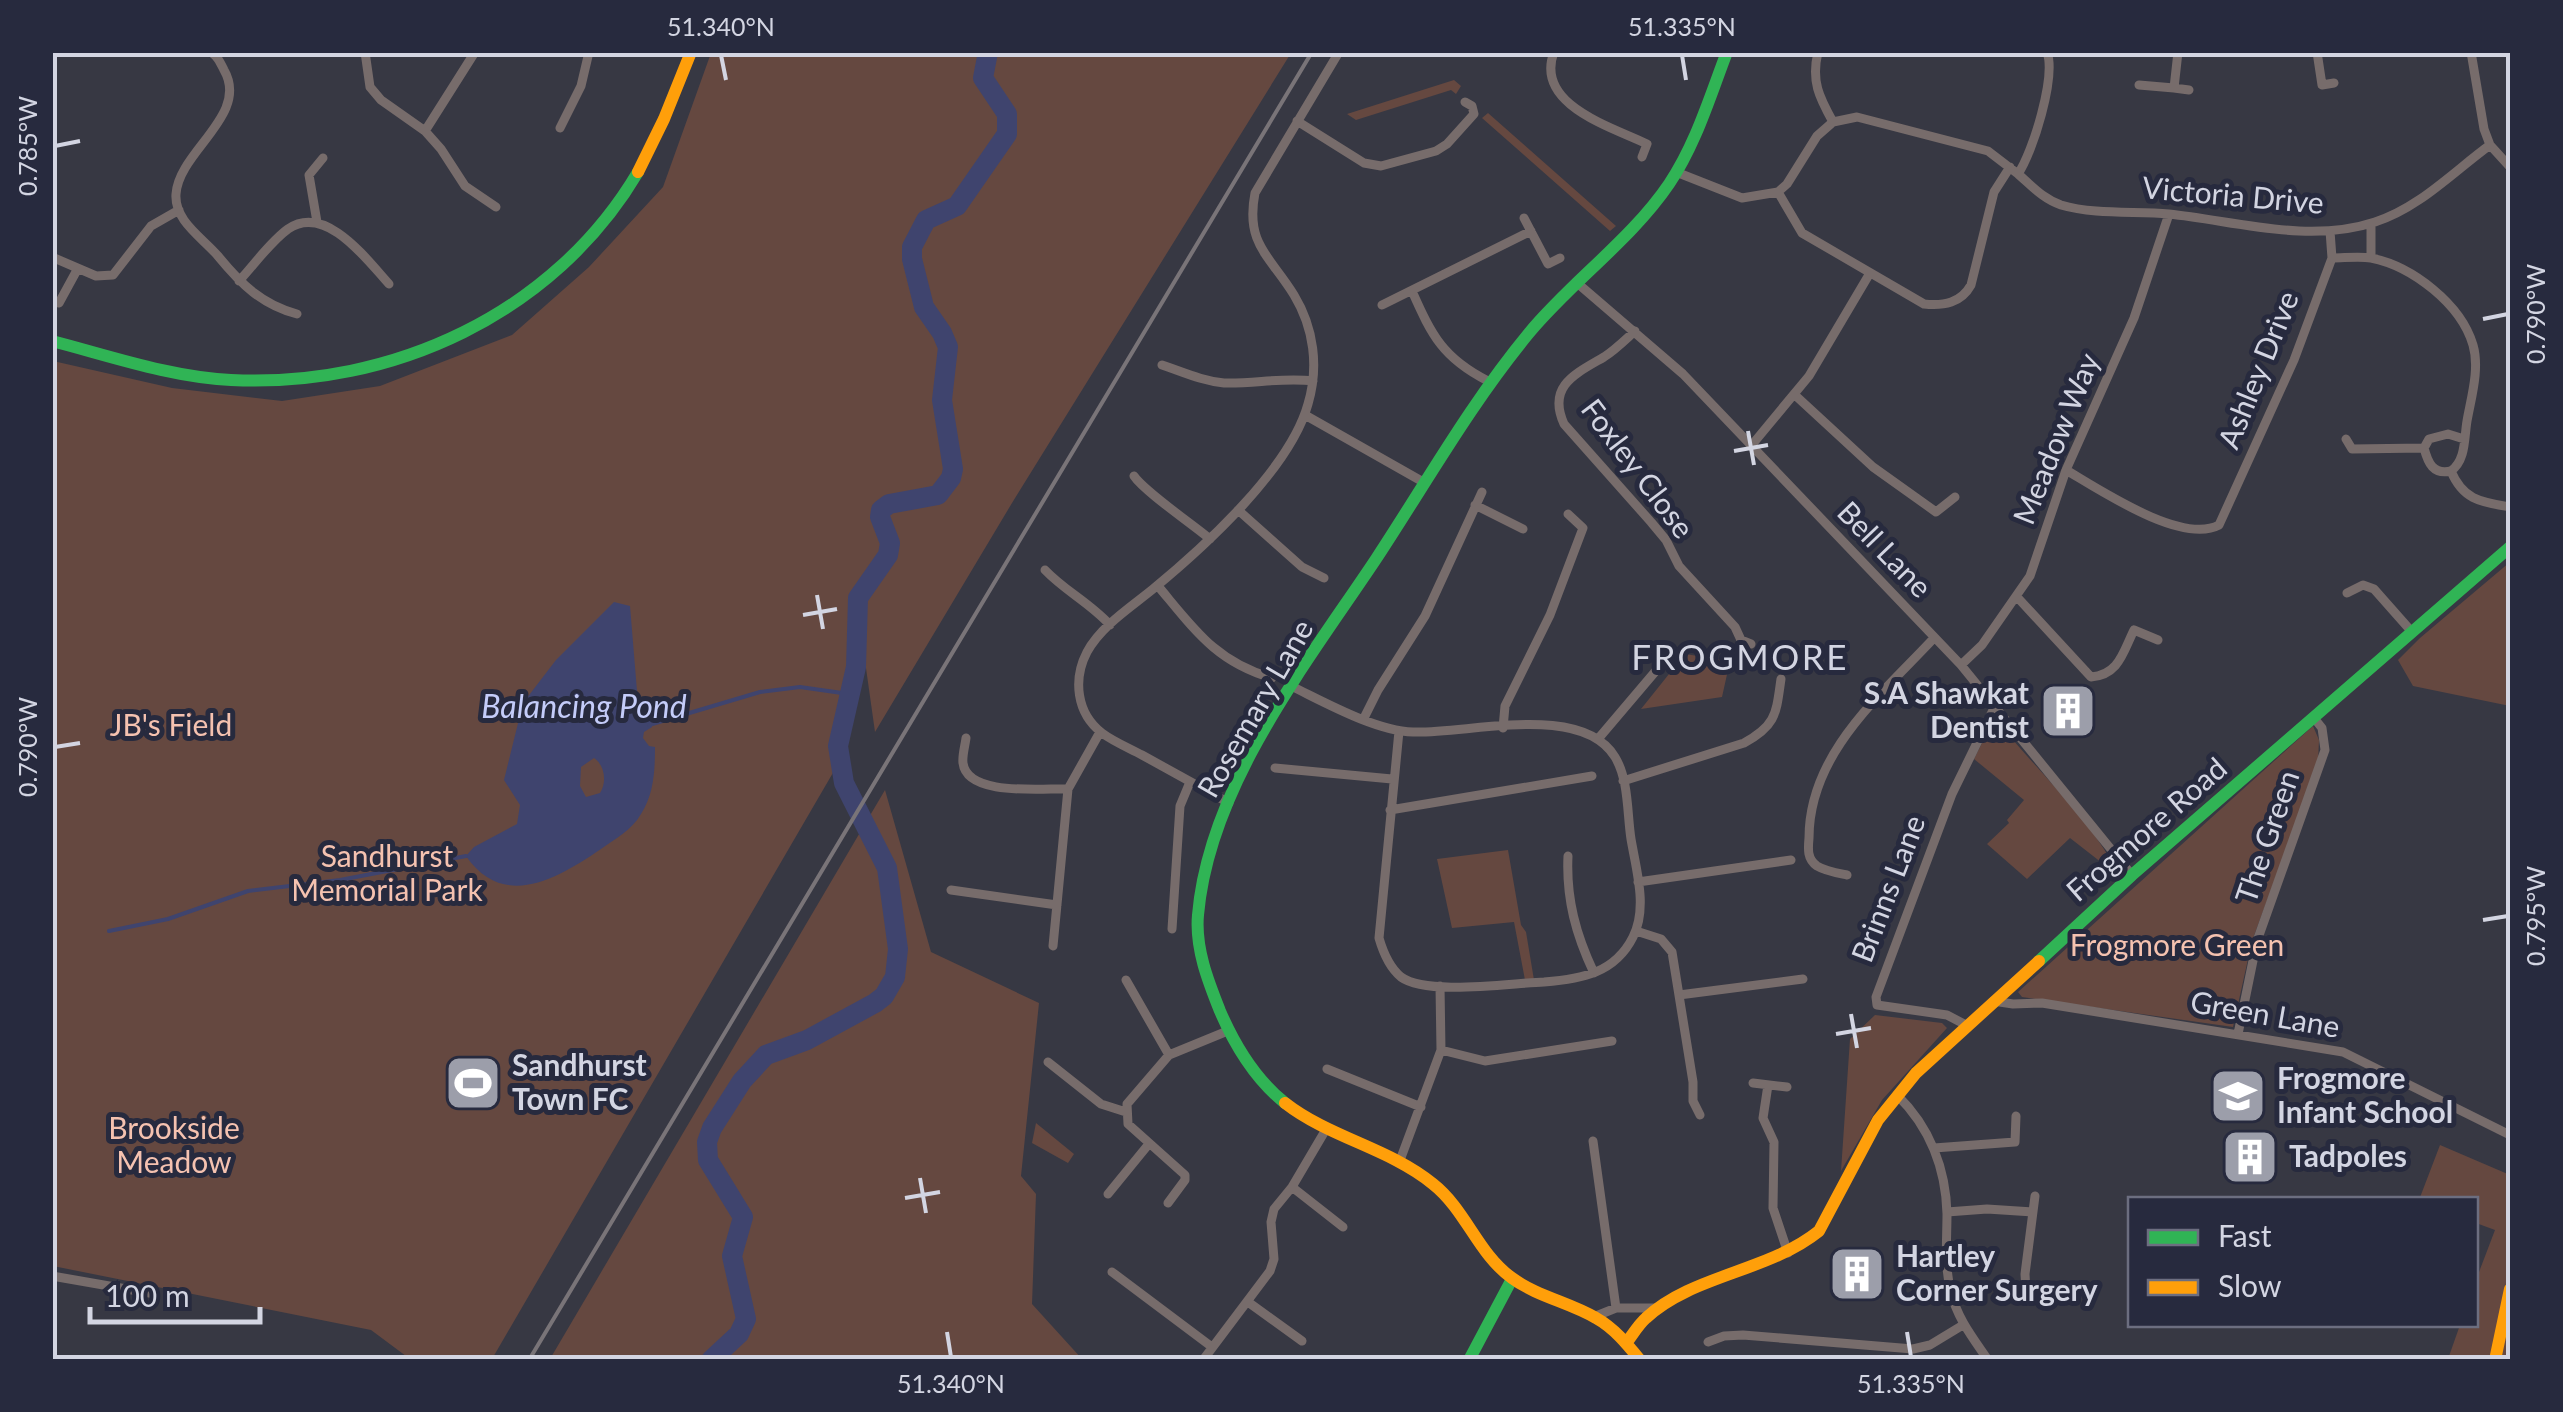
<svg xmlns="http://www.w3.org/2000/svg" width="2563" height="1412" font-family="Lato,sans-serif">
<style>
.green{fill:#654840}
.water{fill:#3f446e;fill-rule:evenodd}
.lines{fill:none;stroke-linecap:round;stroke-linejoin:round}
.stream{stroke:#3f446e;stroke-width:4}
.river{stroke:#3f446e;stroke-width:20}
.street{stroke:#776c6b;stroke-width:9}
.fast{stroke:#30b455;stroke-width:12}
.slow{stroke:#ff9f0a;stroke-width:12}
.rail{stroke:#797478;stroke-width:4}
.ticks{fill:none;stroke:#d3d5e2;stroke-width:4}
.labels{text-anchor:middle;stroke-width:10;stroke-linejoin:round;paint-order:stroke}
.street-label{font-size:30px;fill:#d3d5e2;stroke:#272a3e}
.poi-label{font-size:30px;font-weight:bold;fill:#d3d5e2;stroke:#272a3e;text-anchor:start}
.park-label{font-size:30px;fill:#f5c2b0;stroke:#272a3e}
.water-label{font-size:32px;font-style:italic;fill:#c4ccf9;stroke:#272a3e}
.quarter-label{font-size:35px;letter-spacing:2.5px;fill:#d3d5e2;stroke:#272a3e}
.neatline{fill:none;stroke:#d3d5e2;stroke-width:4}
.ticks-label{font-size:25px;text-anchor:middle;fill:#d3d5e2}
</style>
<rect width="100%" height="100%" fill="#373843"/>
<path class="green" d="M711 53H1291L1012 503 875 732 865 661 835 742 841 759 492 1359H410L371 1330 53 1266V361L172 388 282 401 380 386 512 335 589 267 663 187Z
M1454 80 1461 86 1456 94 1451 90 1356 120 1347 114Z
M1488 113 1616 226 1610 231 1482 118Z
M2510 562V706L2413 686 2398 660 2420 638Z
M1685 654 1730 661 1722 697 1641 709Z
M2313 726 2319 740 2318 763 2252 941 2233 1027 2022 997 2018 992Z
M1998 728 2007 733C2037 769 2095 826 2114 867L2111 870 2070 838 2027 879 1987 844 2009 823 2007 820 2024 800 1974 759 1986 735Z
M885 790 931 952 1039 1003 1021 1176 1036 1194 1032 1304 1082 1359H550Z
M1508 850 1521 925 1526 932 1534 980H1525L1514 922 1452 928 1437 859Z
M1875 1015 1942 1023 1947 1028 1882 1100 1841 1171 1850 1039Z
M1036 1123 1074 1154 1068 1163 1032 1143Z
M2440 1145 2510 1175V1359H2448L2460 1325 2476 1324V1280L2495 1230 2476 1223V1200H2419Z"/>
<path class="water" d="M614 602 630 606 637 691 641 702 635 710 640 720H651L652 727 644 732 643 738 649 746 655 747C655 770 654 794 641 814 632 830 615 839 601 849 558 878 504 911 466 856L474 847 517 824 520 805 504 780 523 703 556 660ZM594 758C605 765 607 783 600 793L586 797 580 786 581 767Z"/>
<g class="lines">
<path class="stream" d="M649 725 760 692 800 687 849 694
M109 931 168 919 248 891 340 880 466 856"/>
<path class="river" d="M711 1360 739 1334 746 1319 732 1256 743 1217 708 1160 707 1142 712 1128 742 1081 766 1055 807 1040 875 1003 884 996 895 977 898 949 887 868 844 783 838 746 856 667 858 598 888 555 890 543 880 517 881 510 889 504 938 495 951 478 953 469 942 400 948 347 942 333 924 307 912 259V247L926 220 957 206 1007 134V114L983 78 988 52"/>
<path class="street" d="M211 52C218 57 220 62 224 70 250 115 179 151 176 194 174 221 203 238 218 256 241 284 262 305 297 314
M365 52 370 87 381 100 425 131 441 149 465 186 496 207
M1554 52C1534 105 1612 127 1647 144L1642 157
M1818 52C1811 81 1819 97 1833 122
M2317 52 2322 85 2334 83
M2471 52 2484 129 2490 145 2510 167
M2139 85 2174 88 2178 52
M2174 88 2189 90
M1297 121 1364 163 1381 166 1436 151 1447 144 1474 114 1472 106 1465 102
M560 128 581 86 589 52
M425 131 475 52
M1676 172 1742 198 1778 192 1787 184 1817 136 1833 122 1857 117 1988 151 2018 174C2033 152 2056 77 2047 52
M2018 174C2032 186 2043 199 2061 205 2095 215 2134 211 2169 214 2236 221 2309 244 2375 222 2419 208 2453 172 2490 145
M1778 192 1802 233 1924 304C1944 306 1961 303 1971 285L1994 192 2010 167
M1524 218 1548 264 1560 258
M317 222 309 175 323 158
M52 257 96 276 113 275 151 226 179 210
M2332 258C2344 258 2359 256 2371 258 2412 266 2461 304 2473 345 2480 369 2471 398 2467 421 2464 439 2466 460 2451 471 2433 475 2428 463 2424 448L2429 439 2448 434 2464 439
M2371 258V224
M239 281C254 265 270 242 288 229 326 203 367 260 389 284
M1576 282 1683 374 1961 665 2132 875
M1412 291C1432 336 1443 358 1488 381
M59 303 77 270
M1382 305 1531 231
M1635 331C1625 340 1615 350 1604 357 1575 374 1547 386 1564 424L1651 522 1666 540 1679 566 1735 627 1741 640 1751 644
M1162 365C1183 372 1202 381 1224 383 1254 384 1283 377 1313 381
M1796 396 1873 467 1936 512 1955 497
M1305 415 1425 483
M2346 439 2352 449 2424 448
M1751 446 1809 376 1870 273
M2066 470C2100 490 2182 545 2219 525L2294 360 2332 258 2330 231
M2451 471C2463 500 2481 502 2510 507
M1134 476C1144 491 1192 524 1210 539
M1475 505 1523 529
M1238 510 1302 567 1324 578
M1045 570C1065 591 1090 603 1110 625
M1158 586C1194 629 1216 662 1272 678
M2347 593 2363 585 2374 589 2412 632
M2018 598 2091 677C2119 675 2123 652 2134 630L2158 640
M1961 665 1982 645 2030 576 2066 470 2134 318 2169 214
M1293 687C1326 703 1376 731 1413 732 1469 734 1581 702 1615 757 1629 780 1627 814 1631 839 1636 869 1648 908 1633 937 1615 973 1582 979 1544 982 1511 983 1427 996 1401 977 1389 967 1383 952 1379 938L1399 731
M1364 718 1378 690 1425 616 1482 492
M1503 728 1505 706 1550 615 1583 528 1568 514
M966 738C965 746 962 756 963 763 967 797 1043 788 1068 789
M1598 739 1671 653
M1275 768 1392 779
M1623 781 1744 743C1777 725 1776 713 1781 679
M1229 803C1200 787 1171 771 1142 755 1129 748 1114 742 1102 733 1076 713 1073 679 1087 652 1101 626 1131 607 1153 589 1204 547 1290 469 1308 404 1319 367 1314 328 1294 295 1270 256 1245 244 1255 193L1339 52
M1390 810 1592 776
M1568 856C1566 899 1576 935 1594 973
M1847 875C1837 873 1825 871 1817 866 1807 859 1808 849 1809 838 1809 753 1881 695 1934 638
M1638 882 1791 860
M951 890 1057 905
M1172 929 1180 806 1190 782
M1636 931 1661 939 1672 952 1693 1082V1101L1700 1115
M1053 946 1068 789 1100 732
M1126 980 1169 1055
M1679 995 1803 979
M1993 1001 2013 1004 2042 1003 2343 1052 2510 1135
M1968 1026 1947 1015 1877 1005 1876 997 1952 794 1995 706
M2238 1034 2257 941 2325 750 2322 728 2314 718
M1441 1050 1485 1061 1612 1041
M1048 1062 1101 1104 1126 1112
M1327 1069 1421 1107
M1753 1083 1787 1087
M1768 1085 1763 1118 1774 1142 1773 1208 1788 1253
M1897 1095C1930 1127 1946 1169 1947 1214 1947 1240 1944 1266 1951 1292 1957 1318 1973 1338 1988 1360
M1593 1141 1616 1308
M1934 1148 2015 1142 2016 1116
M1399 1163 1441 1050 1440 986
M1292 1187 1343 1227
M1108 1194 1148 1145
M1168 1203 1185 1180V1175L1128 1124 1127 1104 1169 1055 1230 1030
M1947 1212 1987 1209 2033 1212
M1112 1272 1212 1347
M52 1276 155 1294
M2026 1292 2025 1274 2035 1196
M1248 1302 1302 1341
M1596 1316 1616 1308H1658
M1708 1342 1724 1336 1743 1335 1913 1349 1930 1345 1963 1325
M1203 1360 1270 1271 1274 1259 1271 1222 1274 1209 1292 1187 1325 1131"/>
<path class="fast" d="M52 341C110 356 170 377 231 380 392 388 554 314 638 172
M2039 961 2132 875 2510 547
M1285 1103C1255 1079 1235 1046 1220 1011 1208 981 1195 948 1198 915 1209 786 1306 664 1376 559 1426 483 1471 403 1529 333 1572 281 1631 240 1669 184 1696 144 1710 96 1727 52
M1469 1360 1512 1279"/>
<path class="slow" d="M638 172 664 119 691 52
M1285 1103C1330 1138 1389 1148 1433 1184 1466 1210 1478 1254 1512 1278 1538 1297 1569 1302 1596 1318 1614 1328 1627 1344 1640 1360
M1627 1342C1633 1334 1639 1324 1646 1318 1692 1275 1768 1272 1819 1231L1878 1120 1916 1073 2039 961
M2495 1360 2510 1289"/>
<path class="rail" d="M529 1360 1312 52"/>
</g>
<path class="ticks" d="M721 55 726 80M1682 55 1686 80M55 146 80 141M2483 319 2508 314M1748 431 1754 465M1734 451 1768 445M817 595 823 629M803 615 837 609M55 747 80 743M2483 920 2508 916M1851 1014 1857 1048M1836 1034 1871 1028M920 1178 926 1213M905 1198 940 1192M947 1332 951 1357M1907 1332 1911 1357"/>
<defs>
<g id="building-square" transform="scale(2.875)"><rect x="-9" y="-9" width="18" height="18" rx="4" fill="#9c9eaa" stroke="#272a3e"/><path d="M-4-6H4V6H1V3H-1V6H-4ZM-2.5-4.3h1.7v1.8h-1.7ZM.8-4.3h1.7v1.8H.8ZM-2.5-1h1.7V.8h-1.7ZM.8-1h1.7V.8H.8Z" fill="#fff"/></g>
<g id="stadium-square" transform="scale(2.875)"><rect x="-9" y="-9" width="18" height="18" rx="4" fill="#9c9eaa" stroke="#272a3e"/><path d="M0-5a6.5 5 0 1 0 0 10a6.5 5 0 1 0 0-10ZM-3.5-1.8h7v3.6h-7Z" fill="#fff"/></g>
<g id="school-square" transform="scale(2.875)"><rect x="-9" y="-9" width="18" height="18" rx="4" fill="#9c9eaa" stroke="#272a3e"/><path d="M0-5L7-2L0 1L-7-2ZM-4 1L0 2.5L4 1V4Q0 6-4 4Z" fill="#fff"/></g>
</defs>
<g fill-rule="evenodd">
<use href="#building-square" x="2068" y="711"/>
<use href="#stadium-square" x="473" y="1083"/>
<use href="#school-square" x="2238" y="1096"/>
<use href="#building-square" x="2250" y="1157"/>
<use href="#building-square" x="1857" y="1274"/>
</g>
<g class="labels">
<g class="street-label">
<text transform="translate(2233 196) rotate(5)" y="10">Victoria Drive</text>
<text transform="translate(2259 370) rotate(-68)" y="10">Ashley Drive</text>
<text transform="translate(2057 439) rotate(-68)" y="10">Meadow Way</text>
<text transform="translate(1637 469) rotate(53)" y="10">Foxley Close</text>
<text transform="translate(1884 550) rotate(46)" y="10">Bell Lane</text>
<text transform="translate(1256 709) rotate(-60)" y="10">Rosemary Lane</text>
<text transform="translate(2147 830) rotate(-41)" y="10">Frogmore Road</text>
<text transform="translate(2268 837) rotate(-71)" y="10">The Green</text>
<text transform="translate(1889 889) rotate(-69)" y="10">Brinns Lane</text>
<text transform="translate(2265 1015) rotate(10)" y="10">Green Lane</text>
</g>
<g class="poi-label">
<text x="2029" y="704" text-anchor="end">S.A Shawkat<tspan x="2029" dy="34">Dentist</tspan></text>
<text x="512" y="1076">Sandhurst<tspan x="512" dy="34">Town FC</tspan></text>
<text x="2277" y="1089">Frogmore<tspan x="2277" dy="34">Infant School</tspan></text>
<text x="2289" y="1167">Tadpoles</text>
<text x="1896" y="1267">Hartley<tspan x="1896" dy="34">Corner Surgery</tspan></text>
</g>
<g class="park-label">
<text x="171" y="736">JB's Field</text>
<text x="387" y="867">Sandhurst<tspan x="387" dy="34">Memorial Park</tspan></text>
<text x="2177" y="956">Frogmore Green</text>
<text x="174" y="1139">Brookside<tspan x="174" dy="34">Meadow</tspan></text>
</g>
<g class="water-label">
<text x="584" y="718">Balancing Pond</text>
</g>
<g class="quarter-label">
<text x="1740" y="670">FROGMORE</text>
</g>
</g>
<rect width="2563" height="1412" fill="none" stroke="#272a3e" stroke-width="110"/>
<rect x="2128" y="1197" width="350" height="130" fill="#272a3e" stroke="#6c6e80" stroke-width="2.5"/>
<rect x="2148" y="1230" width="50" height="15" fill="#30b455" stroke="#6c6e80" stroke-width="2.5"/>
<text x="2218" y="1247" font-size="30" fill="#d3d5e2">Fast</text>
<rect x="2148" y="1280" width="50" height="15" fill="#ff9f0a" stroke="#6c6e80" stroke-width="2.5"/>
<text x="2218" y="1297" font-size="30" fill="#d3d5e2">Slow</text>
<path d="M90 1307v15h170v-15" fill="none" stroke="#d3d5e2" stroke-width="5"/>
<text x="105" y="1307" font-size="30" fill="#d3d5e2" stroke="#272a3e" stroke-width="8" paint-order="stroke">100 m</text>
<rect x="55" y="55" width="2453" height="1302" class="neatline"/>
<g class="ticks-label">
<text x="721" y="36">51.340°N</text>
<text x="1682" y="36">51.335°N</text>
<text transform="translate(28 146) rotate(-90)" y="9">0.785°W</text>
<text transform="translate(2536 314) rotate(-90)" y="9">0.790°W</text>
<text transform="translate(28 747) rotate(-90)" y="9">0.790°W</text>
<text transform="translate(2536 916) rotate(-90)" y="9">0.795°W</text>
<text x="951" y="1393">51.340°N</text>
<text x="1911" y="1393">51.335°N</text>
</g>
</svg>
